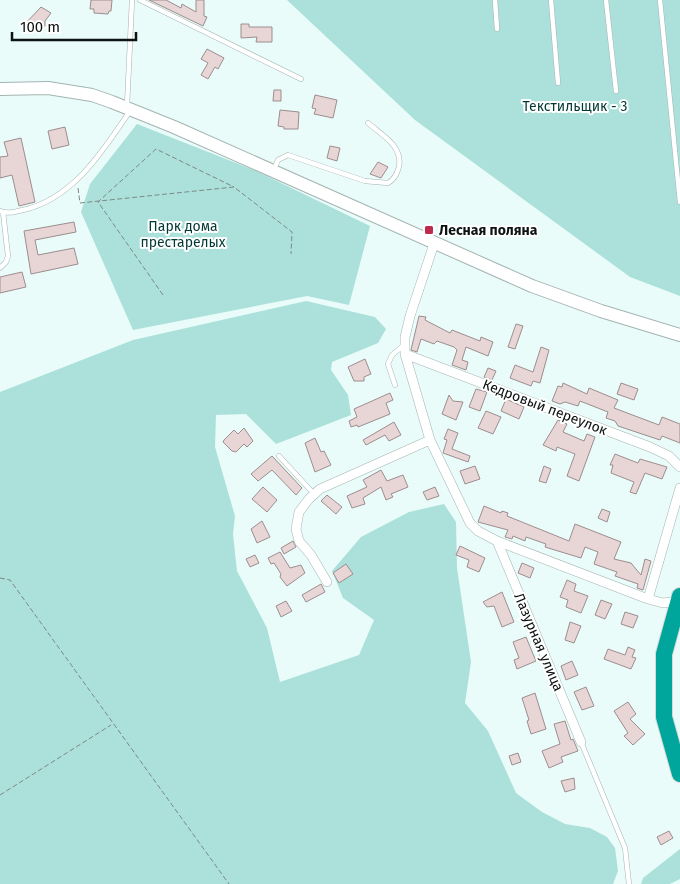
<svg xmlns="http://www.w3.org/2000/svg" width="680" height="884" font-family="'Fira Sans',sans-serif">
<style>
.green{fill:#abe1da}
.building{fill:#e8d6d7;stroke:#9d8d8e}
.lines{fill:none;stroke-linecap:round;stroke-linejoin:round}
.lane-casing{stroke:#a3b4b2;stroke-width:5.5}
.street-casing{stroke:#a3b4b2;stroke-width:10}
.secondary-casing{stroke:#a3b4b2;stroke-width:14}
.highway-casing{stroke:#d8d9d9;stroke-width:18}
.path{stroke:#7d8987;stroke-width:1;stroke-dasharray:5 2.5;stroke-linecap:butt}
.lane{stroke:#fff;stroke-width:4.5}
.street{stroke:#fff;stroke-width:9}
.secondary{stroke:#fff;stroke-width:12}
.highway{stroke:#00a69b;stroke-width:16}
.poi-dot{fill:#bd2c4c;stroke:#fff;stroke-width:2}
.labels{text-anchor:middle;stroke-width:4;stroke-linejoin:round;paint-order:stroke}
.park-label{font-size:14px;fill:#003834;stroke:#fff}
.poi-label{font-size:14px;font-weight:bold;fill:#0d1312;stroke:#fff;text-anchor:start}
.street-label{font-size:14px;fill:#0d1312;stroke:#fff}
</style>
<rect width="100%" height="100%" fill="#e9fcf9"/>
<path class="green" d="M287 0H680V296L630 277 415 120Z
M137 124 254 170 370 226 349 305 307 296 133 330 81 212 90 184Z
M306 301 375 317 386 329 378 343 332 362 331 370 348 395 351 415 276 444 246 414 216 415 215 447 235 516 233 534 237 571 267 628 280 682 359 655 374 620 343 598 332 571 361 537 409 512 444 504 456 522 457 568 471 662 465 703 488 731 516 793 542 812 565 824 590 828 607 837 615 848 618 871 613 884H0V392L133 340Z
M680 849V879L670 884H641L643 878Z"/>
<path class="building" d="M91 0H112L111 11H109L108 14 94 13V9H90Z
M149 0H166L181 8 182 4 196 12V0H204V16L207 17 203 26Z
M41 7 51 13 45 21V26L28 32 24 25Z
M241 24H249V27H272V42H256L257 37 241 38Z
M207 49 224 58 218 69 215 67 208 79 201 75 208 63 201 59Z
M274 90H281V101H273Z
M315 95 337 100 333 118 314 114 316 109 312 108Z
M280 110 299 112 298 129H284V127L278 126Z
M65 127 69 145 52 149 48 131Z
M21 138 35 202 19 206 12 175 0 178V157L8 156 4 142Z
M330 146 340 148 337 161 327 158Z
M378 162 388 167 381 178 370 174Z
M74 222 76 232 35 240 38 255 74 248 78 264 31 274 24 231Z
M22 272 26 287 0 293V277Z
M419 316 426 317 425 320 450 333 452 330 480 341 481 337 493 342 488 356 466 347 462 360 468 362 466 370 452 365 457 350 454 347 437 341 434 344 421 339 417 352 411 350Z
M516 324 523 326 515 349 508 347Z
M541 347 549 350 540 383 533 381 531 386 510 378 515 365 533 372Z
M365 359 371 374 364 377V381H354L348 367Z
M488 368 496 371 492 380 484 377Z
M563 383 587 394 589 388 618 400 614 408 659 425 662 417 680 424V443L662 436 660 440 618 426 615 421 606 418 608 412 580 401 578 406 565 402 560 404 552 401 558 386 562 387Z
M621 383 638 389 634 400 617 394Z
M476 389 487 392 480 411 469 407Z
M390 393 393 400 386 403 390 414 358 427 357 425 351 427 349 421 357 417 354 409Z
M449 395 453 401 463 402 456 420 442 414Z
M506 399 524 407 519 419 501 411Z
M486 411 501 417 493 434 478 428Z
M558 420 567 424 563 432 584 441 587 434 595 437 579 481 567 476 575 454 557 447 556 451 543 445Z
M394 422 401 435 389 441 385 435 366 445 363 440Z
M244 428 253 441 247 447 244 444 236 452 232 451 223 442 224 440 234 430 238 434Z
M448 429 458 433 452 449 470 456 468 462 443 453 447 440 444 439Z
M315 438 321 452 324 451 331 465 315 472 305 443Z
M615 454 638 463 640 459 667 467 662 479 645 473 636 494 630 492 634 482 611 473 613 465H610Z
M272 456 302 488 296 495 272 470 258 481 251 474Z
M475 466 480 479 465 484 460 471Z
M544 466 551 469 546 483 539 481Z
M381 470 387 481 403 475 408 487 391 494 393 497 386 500 381 487 363 498 365 504 352 508 347 496 367 487 363 480Z
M263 487 277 500 267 512 252 499Z
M435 487 439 496 427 500 423 492Z
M327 495 342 507 336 514 321 501Z
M484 506 501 513 502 511 508 513 507 516 569 541 575 524 621 542 614 559 631 563 641 575 645 559 651 561 643 590 637 588 638 584 615 576 617 572 594 564 598 552 585 547 581 558 545 547 546 544 526 537 525 541 513 536 512 539 505 537 508 530 478 522Z
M602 509 610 512 607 522 598 518Z
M262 521 270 537 257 543 251 529Z
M293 541 296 547 284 554 281 548Z
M460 546 485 558 479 572 467 567 469 560 456 555Z
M280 552 290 568 301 565 305 573 287 586 280 577 281 574 274 563 271 564 268 558Z
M255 555 259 563 250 567 246 559Z
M522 563 534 568 530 578 518 573Z
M346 564 353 574 339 583 333 573Z
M567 580 576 584 574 591 588 596 581 613 566 607 568 600 560 597Z
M321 584 325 592 306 602 302 595Z
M502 592 514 622 502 627 494 606 487 607 483 602Z
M601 600 612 604 605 619 595 615Z
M286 601 292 611 281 617 276 606Z
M625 612 638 616 633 628 621 624Z
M570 622 581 626 574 643 565 640Z
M526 637 536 661 517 669 514 660 519 658 513 642Z
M628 647 635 650 632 657 636 658 631 669 604 659 608 649 625 655Z
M572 661 578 675 566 680 561 666Z
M586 687 594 706 582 710 574 692Z
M535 693 546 729 531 734 527 721 529 720 522 698Z
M628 702 636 714 630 719 645 734 633 745 624 736 628 733 614 711Z
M565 721 571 740 573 739 578 751 561 757 563 762 549 768 542 751 560 744 554 724Z
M518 753 521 762 512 765 509 756Z
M574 778 575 789 565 792 561 781Z
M669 831 673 838 661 845 657 837Z"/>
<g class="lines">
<g class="lane-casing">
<path id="lane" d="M140 0 301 79
M495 0 497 29
M551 0 558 83
M606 0 616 91
M660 0 680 202
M127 106 132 0
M274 169 278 160 288 155 365 181 388 183C394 180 397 174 399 167 403 146 382 135 368 123
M0 211C8 214 15 212 23 210 73 199 103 151 130 111
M0 268 6 262 8 256 3 212
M395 385 388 364 392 355 404 345
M279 456 314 494
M581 742 625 848 629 884"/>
</g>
<g class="street-casing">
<path id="street" d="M434 244 410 316 405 337V354L430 440 470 523 478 531 497 541 648 599 663 603 679 601
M405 354 650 447 669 456 680 467
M497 541 581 742
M327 582 311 555 299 541 296 529 299 512 309 499 320 489 430 440
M648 599 680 488"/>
</g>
<g class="secondary-casing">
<path id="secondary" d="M0 89 48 88 92 95 112 102 174 127 532 286 601 311 680 335"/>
</g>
<g class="highway-casing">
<path id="highway" d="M680 596 664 654V717L680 774"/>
</g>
<path class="path" d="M78 188 80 203 234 187 292 232 291 254
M163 295 98 202 156 149 234 187
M0 578 10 580 229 884
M0 795 111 725"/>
<use href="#lane" class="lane"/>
<use href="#street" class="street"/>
<use href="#secondary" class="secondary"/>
<use href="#highway" class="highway"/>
</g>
<rect class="poi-dot" x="424" y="225" width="10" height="10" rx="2.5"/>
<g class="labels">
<g class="park-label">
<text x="575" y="111">Текстильщик - 3</text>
<text x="183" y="231">Парк дома<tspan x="183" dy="16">престарелых</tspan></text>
</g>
<g class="poi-label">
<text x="439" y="235">Лесная поляна</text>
</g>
<g class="street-label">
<text transform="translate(545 407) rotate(21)" y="5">Кедровый переулок</text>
<text transform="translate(539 642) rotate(67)" y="5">Лазурная улица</text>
</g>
</g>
<path d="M12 32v8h124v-8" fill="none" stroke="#0d1312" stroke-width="2.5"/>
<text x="20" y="32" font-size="15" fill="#0d1312" stroke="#ffffff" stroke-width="4" paint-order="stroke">100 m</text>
</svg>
